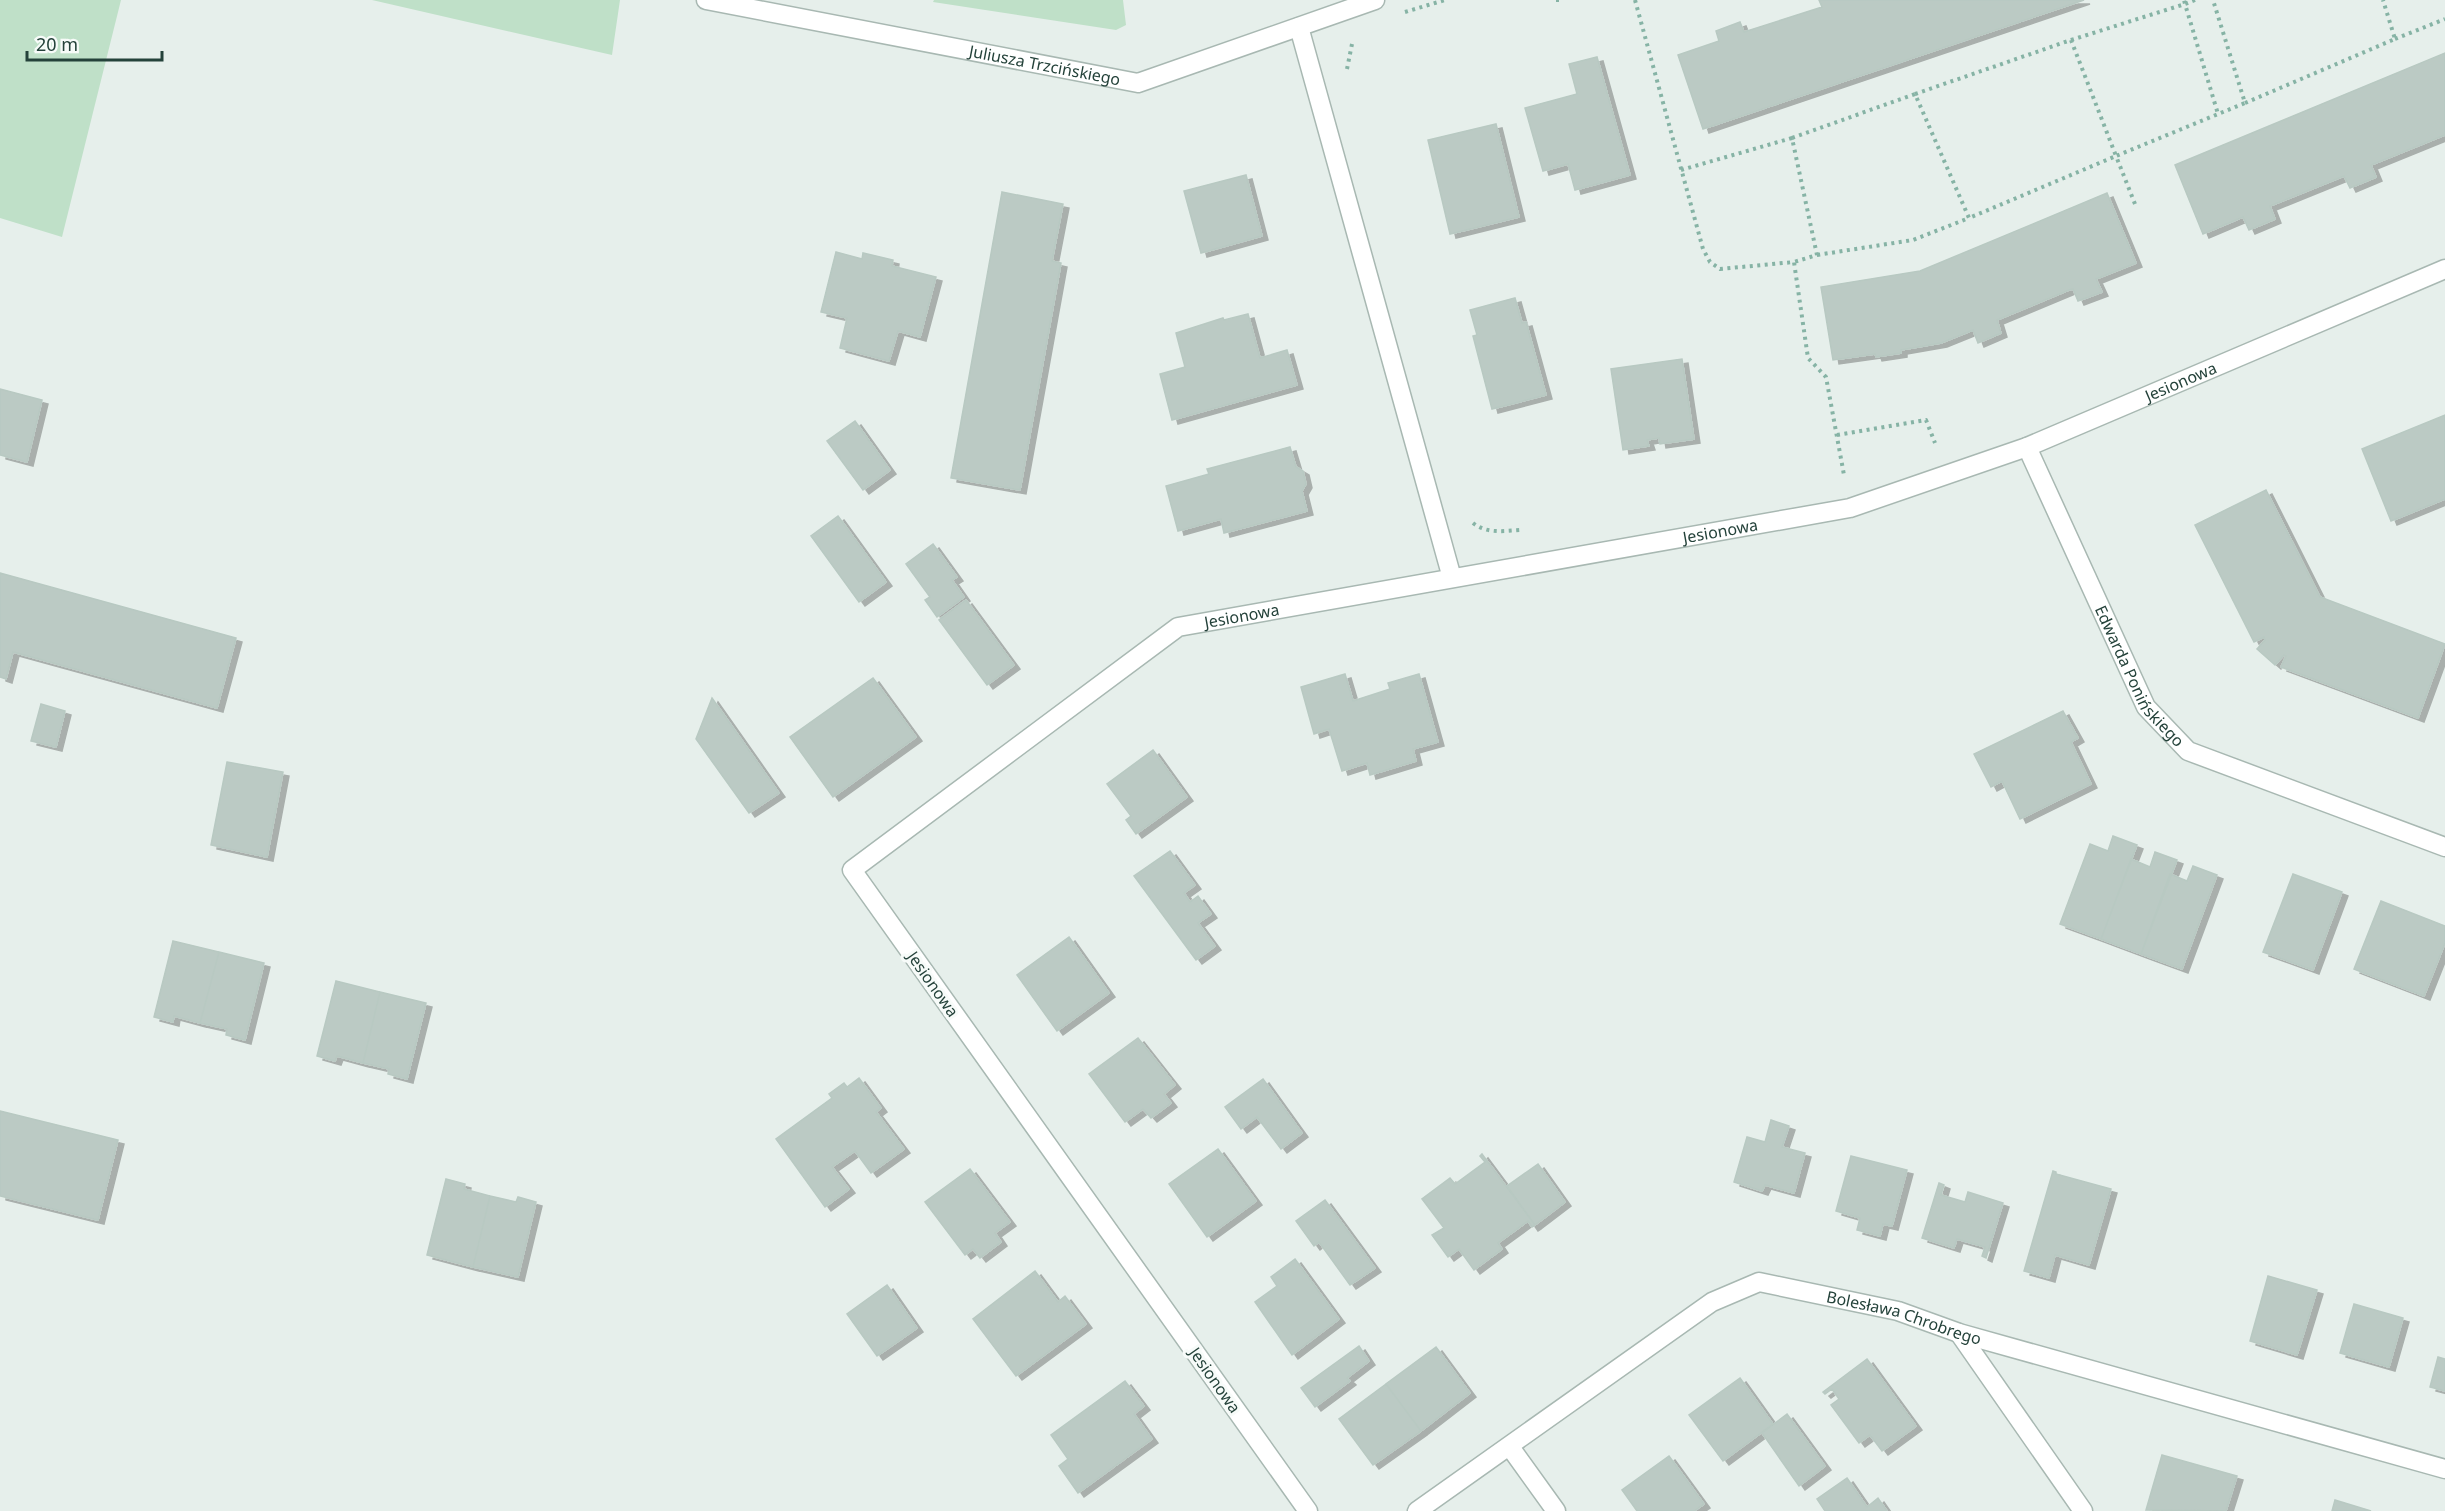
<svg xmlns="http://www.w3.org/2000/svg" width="2445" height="1511" font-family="'Noto Sans',sans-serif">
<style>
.green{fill:#bfe0c8}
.building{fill:#bbcac4;stroke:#b8c9c2;stroke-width:1.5;filter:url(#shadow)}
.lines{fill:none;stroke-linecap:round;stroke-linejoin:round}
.minor-casing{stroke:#a8b8b2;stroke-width:21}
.path{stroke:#86b3a5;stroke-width:4;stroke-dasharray:3 4.5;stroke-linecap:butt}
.minor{stroke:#fff;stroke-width:18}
.labels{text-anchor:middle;stroke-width:6;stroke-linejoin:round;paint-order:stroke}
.street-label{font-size:16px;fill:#24423a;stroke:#f7fbf9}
</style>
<defs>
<filter id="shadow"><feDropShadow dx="6" dy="4" stdDeviation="0" flood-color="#0004"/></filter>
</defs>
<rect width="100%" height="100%" fill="#e6efeb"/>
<path class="green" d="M0 0H121L62 237 0 218Z
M372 0H620L612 55Z
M934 0H1123L1126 25 1116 30 933 2Z"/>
<path class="building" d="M1819 0H2084L1703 129 1678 55 1719 41 1716 31 1740 22 1744 32 1822 7Z
M2445 53V135L2371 165 2376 177 2350 188 2344 176 2270 206 2275 219 2249 230 2243 217 2203 234 2175 165Z
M1597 57 1630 175 1575 190 1568 164 1543 171 1525 108 1577 94 1569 64Z
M1496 124 1519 217 1450 234 1428 140Z
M1246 175 1262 236 1201 253 1184 191Z
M1002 192 1063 204 1052 261 1061 263 1020 490 951 478Z
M2107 193 2136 263 2096 279 2102 292 2078 301 2073 289 2069 290 1997 320 2001 333 1978 343 1973 330 1941 343 1901 350V353L1876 357 1875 354 1833 360 1821 287 1920 271Z
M836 252 862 259 863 253 893 260 892 266 936 277 920 337 898 331 889 361 840 348 847 318 821 312Z
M1515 298 1522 323 1526 322 1546 395 1492 409 1473 336 1477 335 1470 310Z
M1248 314 1260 358 1287 350 1297 385 1172 420 1160 374 1185 367 1176 333 1223 318 1224 320Z
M1682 359 1694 439 1660 444 1659 438 1647 440 1649 446 1623 450 1611 369Z
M0 389 42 400 27 462 0 455Z
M2445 415V499L2391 521 2362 449Z
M855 421 890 470 863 490 827 441Z
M1290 447 1296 467 1303 471 1306 484 1302 491 1307 511 1224 533 1221 519 1178 531 1166 486 1209 474 1207 469Z
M2266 490 2320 597 2445 644 2418 718 2281 667 2286 656 2284 655 2275 665 2257 649 2265 640 2264 637 2254 642 2195 525Z
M838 516 886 582 859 602 811 536Z
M933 544 957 577 952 580 964 597 937 617 925 600 930 597 906 564Z
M0 573 236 638 217 708 13 652 6 679 0 677Z
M966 600 1014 665 987 685 939 620Z
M1345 674 1353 701 1390 689 1388 683 1419 674 1438 742 1413 749 1416 761 1370 775 1367 763 1342 771 1329 729 1314 734 1301 687Z
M873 678 916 737 833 797 790 737Z
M712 698 779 793 749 813 696 739Z
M41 704 65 711 56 747 31 741Z
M2063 711 2078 738 2071 742 2091 784 2020 819 2002 781 1991 787 1974 754Z
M1153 750 1187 797 1136 834 1126 820 1131 816 1107 784Z
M227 762 283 772 267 857 211 845Z
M2113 836 2137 845 2101 939 2060 924 2090 844 2108 851Z
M1170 851 1195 885 1184 893 1190 902 1198 896 1211 914 1198 923 1215 946 1196 960 1134 876Z
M2155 852 2177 860 2141 954 2101 939 2131 859 2150 867Z
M2193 866 2217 875 2182 969 2141 954 2170 874 2187 881Z
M2293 874 2342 892 2313 970 2263 952Z
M2381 901 2445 926V943L2424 996 2354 969Z
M1069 937 1109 993 1057 1031 1017 975Z
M173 941 219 952 200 1023 174 1016 173 1022 154 1017Z
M219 952 264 963 245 1040 226 1035 227 1029 200 1023Z
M336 981 380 992 363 1063 337 1056 335 1061 317 1056Z
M380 992 426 1003 407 1079 388 1074 389 1069 363 1063Z
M1138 1038 1175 1085 1164 1094 1171 1103 1151 1118 1143 1109 1125 1122 1089 1074Z
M859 1078 881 1108 876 1112 904 1149 871 1173 855 1151 832 1167 849 1189 825 1207 776 1139 832 1098 829 1094 844 1083 847 1087Z
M1263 1079 1302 1133 1281 1149 1257 1117 1241 1129 1225 1107Z
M0 1111 118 1140 98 1220 0 1196Z
M1771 1120 1789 1126 1782 1147 1805 1153 1794 1193 1765 1185 1762 1191 1734 1182 1747 1137 1765 1142Z
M1218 1149 1256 1201 1207 1237 1169 1184Z
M1482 1154 1535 1225 1532 1227 1528 1221 1498 1243 1502 1249 1474 1270 1459 1249 1448 1257 1432 1235 1444 1228 1422 1199 1450 1178 1455 1184 1485 1162 1480 1156Z
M1851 1156 1907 1170 1892 1226 1883 1224 1880 1236 1857 1230 1860 1218 1836 1211Z
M1538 1164 1565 1202 1535 1225 1507 1186Z
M970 1169 1010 1222 995 1233 1001 1242 980 1258 973 1249 965 1255 925 1202Z
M2053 1171 2056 1172V1174L2111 1189 2089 1265 2055 1255 2049 1278 2024 1271Z
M446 1179 465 1184 464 1189 490 1196 473 1267 427 1255Z
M1939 1183 1944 1185 1941 1195 1965 1202 1968 1192 2003 1203 1986 1258 1982 1256 1985 1247 1957 1239 1954 1248 1922 1238Z
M490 1196 516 1202 518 1197 536 1202 518 1277 473 1267Z
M1325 1200 1375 1268 1350 1285 1319 1242 1314 1246 1296 1221Z
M1295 1259 1339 1319 1292 1355 1255 1302 1277 1286 1271 1277Z
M1035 1271 1058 1302 1065 1296 1086 1324 1016 1376 973 1319Z
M2268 1276 2317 1290 2297 1355 2250 1341Z
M887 1285 917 1328 877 1356 847 1314Z
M2354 1304 2403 1318 2389 1367 2340 1353Z
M1359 1346 1369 1361 1347 1378 1350 1381 1315 1407 1301 1388Z
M1436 1347 1470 1393 1421 1431 1386 1384Z
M2438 1357 2445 1359V1391L2430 1387Z
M1867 1359 1916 1426 1882 1451 1870 1435 1859 1443 1831 1405 1839 1399 1832 1389 1825 1394 1823 1392Z
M1740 1378 1773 1424 1723 1461 1689 1415Z
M1125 1381 1144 1406 1134 1414 1152 1439 1078 1493 1059 1466 1068 1459 1051 1435Z
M1386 1384 1421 1431 1373 1465 1339 1419Z
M1787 1414 1825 1466 1799 1486 1762 1433Z
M2162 1455 2237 1476 2226 1511 2146 1510Z
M1669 1456 1704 1504 1694 1511H1637L1622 1490Z
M1847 1478 1867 1507 1878 1498 1887 1511H1825L1817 1499Z
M2335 1500 2371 1511H2332Z"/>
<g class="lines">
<g class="minor-casing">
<g id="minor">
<path id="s1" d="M706 0 1138 83 1375 0"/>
<path d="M1299 27 1452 578"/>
<path id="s2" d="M2027 447 2146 707 2188 751 2445 847"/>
<path d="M1959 1333 2083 1511"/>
<path d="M1510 1447 1556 1511"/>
<path id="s3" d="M1308 1511 852 870 1178 627 1850 508 2027 447 2445 269"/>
<path id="s4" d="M1417 1511 1712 1302 1759 1282 1898 1311 1959 1333 2445 1469"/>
</g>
</g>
<path class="path" d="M1556 0H1561
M1635 0 1703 249 1710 262 1720 269 1794 262 1808 358 1826 377 1844 475
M2195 0 2185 4 2218 114
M1405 12 1445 0
M2395 39 2445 19
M2071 40 2185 4 2184 0
M1347 69 1352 44
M1915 94 2071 40 2116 156 1969 218
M2245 103 2395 39 2383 0
M1792 138 1915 94 1969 218 1913 240 1817 255
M1681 170 1792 138 1817 255 1794 262
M2135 204 2116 156 2245 103 2213 0
M1837 435 1926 420 1935 443
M1473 523C1487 534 1503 531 1520 530"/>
<use href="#minor" class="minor"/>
</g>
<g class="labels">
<g class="street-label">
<text dy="6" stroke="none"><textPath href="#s1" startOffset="345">Juliusza Trzcińskiego</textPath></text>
<text dy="6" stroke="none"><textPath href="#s3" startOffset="2230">Jesionowa</textPath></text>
<text dy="6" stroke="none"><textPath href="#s3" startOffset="1744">Jesionowa</textPath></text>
<text dy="6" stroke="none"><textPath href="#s3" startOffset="1258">Jesionowa</textPath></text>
<text dy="6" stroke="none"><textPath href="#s2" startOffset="256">Edwarda Ponińskiego</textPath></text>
<text transform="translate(933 984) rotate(55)" y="6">Jesionowa</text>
<text dy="6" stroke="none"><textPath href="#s4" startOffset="562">Bolesława Chrobrego</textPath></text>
<text transform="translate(1215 1380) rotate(55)" y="6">Jesionowa</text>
</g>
</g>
<path d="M27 51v9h135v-9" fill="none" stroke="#24423a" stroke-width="3"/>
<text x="36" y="51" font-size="18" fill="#24423a" stroke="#f7fbf9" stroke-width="4.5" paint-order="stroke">20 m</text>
</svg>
